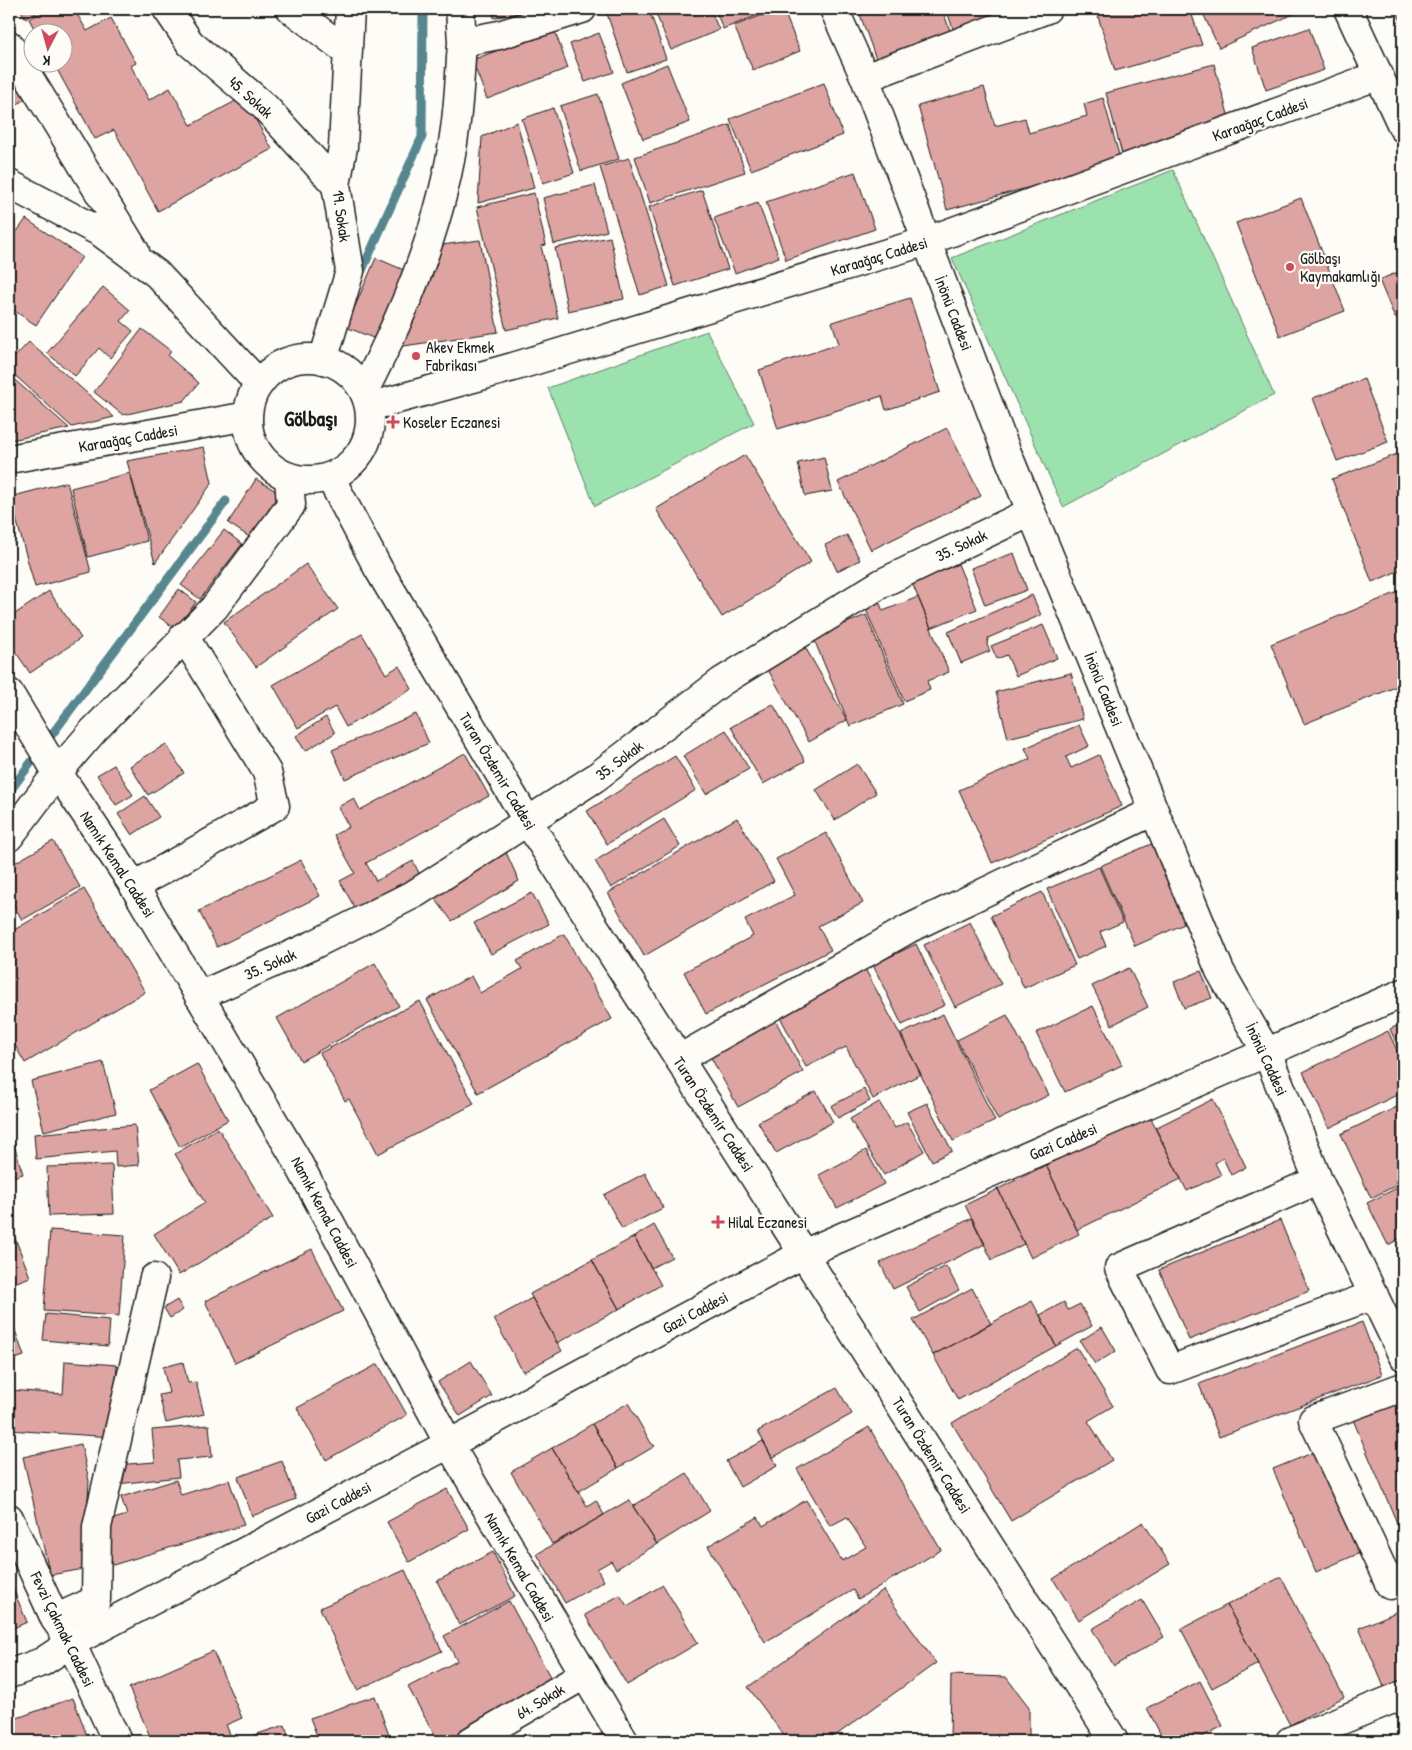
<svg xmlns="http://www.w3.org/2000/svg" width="1412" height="1750" font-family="'Patrick Hand',sans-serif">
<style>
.green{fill:#9ce2af;stroke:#5c7f66}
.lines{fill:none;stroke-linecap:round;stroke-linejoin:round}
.stream{stroke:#57878f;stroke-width:9}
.building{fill:#dea4a1;stroke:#1c1c1c}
.street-casing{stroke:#1c1c1c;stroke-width:31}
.secondary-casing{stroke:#1c1c1c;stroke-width:31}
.street{stroke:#fdfcf7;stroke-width:28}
.secondary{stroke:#fdfcf7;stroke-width:28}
.poi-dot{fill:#d1495b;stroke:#fdfcf7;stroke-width:2}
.labels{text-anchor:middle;stroke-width:4.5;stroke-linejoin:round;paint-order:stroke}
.street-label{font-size:16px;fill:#1c1c1c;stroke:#fdfcf7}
.poi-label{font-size:16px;fill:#1c1c1c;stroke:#fdfcf7;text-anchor:start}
.district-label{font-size:21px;font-weight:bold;fill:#1c1c1c;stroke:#fdfcf7}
</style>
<rect width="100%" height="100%" fill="#fdfcf7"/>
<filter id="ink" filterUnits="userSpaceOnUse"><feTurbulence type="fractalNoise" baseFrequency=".02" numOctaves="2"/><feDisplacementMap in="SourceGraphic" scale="10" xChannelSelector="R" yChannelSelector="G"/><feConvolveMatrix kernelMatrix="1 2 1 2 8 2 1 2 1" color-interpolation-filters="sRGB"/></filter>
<g filter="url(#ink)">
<path class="green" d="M1173 170 1274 395 1063 507 952 258Z
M707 331 754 423 595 506 548 388Z"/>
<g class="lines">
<path class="stream" d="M359 277 422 137 423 9
M9 792 226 501"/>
</g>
<path class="building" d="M20 9H43L26 19Z
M48 9H74L87 31 111 18 136 63 131 66 149 100 170 88 191 125 243 97 272 149 158 211 114 130 95 139 53 62H62V32H36L29 19Z
M492 9H536L494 18Z
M614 9H649L666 59 627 72 606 11Z
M654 9H710L719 30 671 50Z
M715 9H773L723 29Z
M778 9H783L800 51 753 70 734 26Z
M858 9H942L951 33 876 59Z
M946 9H1004L1005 13 954 31Z
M1190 9 1202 45 1115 71 1096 10Z
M1201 9H1304L1219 48Z
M1396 9H1403V25Z
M1309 28 1324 70 1266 90 1252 48Z
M554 29 568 68 487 99 472 60Z
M599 33 614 72 585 82 570 44Z
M667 64 690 122 643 139 621 83Z
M1214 64 1231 125 1122 154 1106 93Z
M9 70 31 94 9 111Z
M824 83 843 135 751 170 730 119Z
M984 87 995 126 1025 118 1029 133 1087 116 1084 104 1103 98 1121 162 947 210 918 106Z
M598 94 619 159 581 171 560 106Z
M553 108 574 173 543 183 522 119Z
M517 122 534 188 478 203 482 137Z
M730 125 745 172 650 203 635 157Z
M629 158 669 286 640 295 600 167Z
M855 172 875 229 786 260 766 202Z
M595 185 607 231 554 244 543 198Z
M702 190 728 269 675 286 649 207Z
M534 193 546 245 541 246 558 318 506 330 477 207Z
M1301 198 1345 311 1280 336 1236 223Z
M758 203 779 257 735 273 714 218Z
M26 219 82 257 36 325 13 310 9 316V228L16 233Z
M610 237 624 299 568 311 555 248Z
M480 240 498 332 397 347 434 246Z
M376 258 413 274 383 342 346 327Z
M1403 270V314L1395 318 1379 280Z
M103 287 130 310 121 321 133 331 110 358 99 348 75 376 47 353Z
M910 298 940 392 886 410 882 396 778 429 759 370 839 344 832 322Z
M142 329 171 351 168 356 199 383 184 401 123 415 94 392Z
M29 342 114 417 72 427 9 370V363Z
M1364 379 1388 442 1337 461 1313 398Z
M16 380V381L69 428 11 440 9 383Z
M947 428 981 496 871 550 838 482Z
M204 447 212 483 155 563 127 461Z
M1400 453 1403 460V569L1372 582 1332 479Z
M745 455 811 562 722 617 656 509Z
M824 457 832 491 805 496 798 463Z
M130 473 147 541 88 557 71 488Z
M256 479 279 493 251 538 228 523Z
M67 482 91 572 35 587 10 497Z
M9 524 13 544 9 545Z
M224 530 242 544 200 599 181 585Z
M847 535 860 560 837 571 825 545Z
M1014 553 1027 590 985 605 971 568Z
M306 564 338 609 256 667 224 622Z
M958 564 977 609 931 628 912 583Z
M179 589 196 602 176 629 159 617Z
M1403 590V684L1304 724 1271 644Z
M49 591 81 638 30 673 9 642V618Z
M1032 595 1041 615 988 638 987 645 990 651 961 663 948 632Z
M918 597 949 672 927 681 930 690 904 701 864 605 878 599 883 611Z
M866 615 903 704 850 726 813 637Z
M1043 625 1057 658 1016 676 1007 655 997 659 991 646Z
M362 634 386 674 399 666 412 689 346 727 335 707 298 728 273 685Z
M805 647 847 720 809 742 767 668Z
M1071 673 1083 719 1008 738 996 692Z
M773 704 805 761 763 784 731 727Z
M416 714 429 743 345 779 332 750Z
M326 717 335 733 305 751 296 736Z
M1079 725 1089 746 1066 757 1071 768 1099 755 1122 806 992 863 959 790 1030 759 1025 748Z
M726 730 749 769 706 794 683 756Z
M166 744 184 773 148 795 130 766Z
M465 753 489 796 366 863 376 881 413 861 422 879 358 914 340 881 355 873 334 835 349 827 338 807 354 798 360 810Z
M675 756 696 790 607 844 587 811Z
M857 764 876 793 835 820 816 790Z
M114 765 133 795 116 805 97 775Z
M145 796 159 817 132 835 118 814Z
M737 818 774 881 644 956 608 893Z
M664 819 680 846 611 888 595 861Z
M826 833 863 903 818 926 831 950 706 1014 684 972 753 936 745 920 795 895 776 859Z
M53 841 80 887 22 920 9 896V866Z
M1156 842 1191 921 1135 946 1100 866Z
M505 850 519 881 452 921 433 896Z
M301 860 320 896 217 947 199 911Z
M1099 867 1123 922 1100 932 1106 946 1077 959 1047 889Z
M84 889 145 992 25 1063 9 1035V933Z
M1042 892 1075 965 1024 988 991 916Z
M532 893 549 924 491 954 474 923Z
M970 922 1001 984 955 1007 924 945Z
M564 934 612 1019 478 1093 427 1000 471 976 480 993 522 969 517 961Z
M916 944 945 1005 902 1025 873 965Z
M375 963 399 1006 301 1061 277 1018Z
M863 965 921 1074 873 1099 846 1047 806 1067 776 1009Z
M1129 968 1148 1007 1112 1025 1092 986Z
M1201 971 1212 998 1184 1008 1174 982Z
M420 1001 474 1104 378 1154 349 1099 345 1101 320 1053Z
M1093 1006 1122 1065 1065 1092 1036 1033Z
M943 1014 995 1121 953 1141 901 1034Z
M1007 1015 1049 1095 998 1120 957 1040Z
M773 1016 803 1072 738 1107 708 1052Z
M1403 1023V1058L1390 1029Z
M1388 1031 1403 1063V1092L1329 1128 1303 1072Z
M103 1062 116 1113 44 1131 31 1081Z
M197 1064 228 1120 180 1147 149 1090Z
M864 1089 870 1101 838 1118 831 1106Z
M816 1091 833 1122 776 1153 758 1122Z
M1213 1099 1246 1167 1231 1175 1223 1158 1215 1163 1221 1175 1187 1191 1155 1128Z
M879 1102 895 1128 907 1122 924 1151 884 1175 850 1119Z
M927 1103 952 1151 932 1161 907 1112Z
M1403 1104V1182L1371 1198 1341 1134Z
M1149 1115 1181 1179 1077 1230 1046 1165Z
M135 1125 139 1165 116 1167 115 1151 36 1159 34 1134Z
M218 1128 273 1218 179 1275 154 1234 205 1203 175 1154Z
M9 1129 23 1174 9 1178Z
M866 1150 884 1184 837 1208 819 1175Z
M112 1165 114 1214 49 1216 47 1167Z
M1046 1165 1079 1234 1031 1258 998 1189Z
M645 1173 663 1208 622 1229 604 1195Z
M1403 1185V1237L1388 1245 1367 1203Z
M998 1189 1024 1244 992 1260 965 1205Z
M972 1218 985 1244 893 1289 880 1263Z
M1280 1220 1309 1291 1189 1340 1159 1270Z
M9 1222 30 1277 9 1285Z
M654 1225 672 1257 651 1268 634 1237Z
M50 1230 125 1235 119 1316 44 1311Z
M634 1237 661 1285 619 1309 592 1260Z
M312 1249 343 1311 235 1363 205 1301Z
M592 1260 619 1309 557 1343 530 1294Z
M946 1266 959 1290 920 1312 906 1287Z
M972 1288 991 1324 933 1355 913 1320Z
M532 1298 562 1351 523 1372 494 1319Z
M177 1300 183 1310 170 1318 164 1308Z
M1032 1301 1056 1346 958 1400 933 1355Z
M1064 1302 1068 1310 1080 1304 1092 1326 1056 1346 1040 1315Z
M9 1313 24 1356 9 1361Z
M46 1314 110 1320 108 1346 43 1340Z
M1362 1322 1382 1375 1219 1437 1199 1384Z
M1102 1327 1116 1351 1095 1364 1080 1341Z
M1077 1348 1113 1406 1088 1421 1112 1460 1011 1521 952 1423Z
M65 1361 117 1365 112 1437 9 1430V1390L63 1394Z
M471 1361 492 1396 460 1416 438 1382Z
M183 1362 188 1383 196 1382 204 1414 166 1423 159 1395 169 1393 163 1367Z
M378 1364 407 1415 326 1460 297 1408Z
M837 1388 852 1414 772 1458 758 1431Z
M1403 1399V1537L1351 1415Z
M628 1403 651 1443 655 1446 618 1468 592 1424Z
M592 1424 618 1468 578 1492 552 1448Z
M209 1425 212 1457 177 1460 179 1477 117 1484 115 1465 155 1462 152 1430Z
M869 1427 941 1550 858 1599 853 1590 765 1642 708 1546 758 1517 763 1526 806 1500 842 1561 866 1547 847 1517 830 1526 797 1469Z
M763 1441 777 1466 740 1487 726 1461Z
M81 1444 89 1481 84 1569 50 1575 23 1457Z
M552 1448 587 1506 596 1500 604 1515 552 1544 511 1472Z
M1317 1451 1360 1553 1316 1572 1273 1469Z
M282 1461 296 1499 252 1516 238 1477Z
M687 1473 710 1511 657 1544 633 1506Z
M176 1480 181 1495 229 1480 244 1525 113 1565 100 1523 127 1515 121 1497Z
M447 1489 469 1529 409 1562 387 1522Z
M629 1500 657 1544 616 1569 611 1561 597 1569 604 1581 565 1603 537 1554Z
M1143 1522 1170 1564 1079 1620 1053 1579Z
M493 1552 515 1596 459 1625 437 1581Z
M405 1570 442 1651 357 1690 320 1608Z
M1281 1577 1344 1697 1290 1725 1227 1605Z
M9 1579 27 1622 9 1630Z
M663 1585 698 1643 627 1685 585 1615 620 1595 627 1606Z
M883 1590 936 1663 828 1741H788L748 1687Z
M1142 1600 1164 1637 1114 1666 1092 1629Z
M509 1601 554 1684 448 1741H438L408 1687 457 1661 444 1636Z
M1227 1605 1258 1664 1212 1688 1181 1629Z
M1403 1609V1681L1385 1689 1359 1628Z
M213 1651 242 1718 226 1725 233 1741H152L129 1688Z
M951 1675 1006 1677 1029 1707V1741H950Z
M1200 1681 1223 1726 1193 1741H1164L1147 1708Z
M375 1696 391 1741H319L310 1718Z
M73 1698 89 1741H9V1721Z
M285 1725 290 1741H239V1740Z
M611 1728 619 1741H587Z
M926 1735 929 1741H910Z"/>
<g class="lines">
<g class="street-casing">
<path id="street" d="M167 9 190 43 265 107 336 185
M291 9 348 52
M460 9 462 42 499 35 582 9
M834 9 865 78 1005 448 1220 971 1267 1053 1318 1180 1403 1356
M9 45 135 251
M865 78 1047 9
M9 184 100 232 157 274 259 384
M323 360 350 271 336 185 343 147 350 9
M364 391C406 309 443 222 455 129 459 101 460 71 462 42
M9 693 52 764
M9 837 57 773 94 730 214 608 291 505 289 477
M134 886 275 806 267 772 184 636
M199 996 313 945 416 893 595 778 721 682 882 583 1031 512
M679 1059 908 929 1154 811
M1318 1180 1119 1268 1170 1370 1374 1295
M1390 1585 1313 1420 1403 1387
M55 1619 96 1600 97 1527 154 1278
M471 1741 584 1675"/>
</g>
<g class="secondary-casing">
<path id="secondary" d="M1348 9 1403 128
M248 419a61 61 0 1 1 122 0a61 61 0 1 1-122 0Z
M369 407 513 367 927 241 1379 75
M9 459 248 416
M330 477 378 568 528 822 1114 1741
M52 764 134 886 296 1159 449 1444 624 1741
M9 1518 55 1619 71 1643 117 1741
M9 1674 42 1662 71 1643 449 1444 803 1254 1403 993
M1290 1741 1403 1695"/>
</g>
<use href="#street" class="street"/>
<use href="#secondary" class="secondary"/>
</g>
</g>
<g class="poi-dot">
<circle cx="1290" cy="267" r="5"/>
<circle cx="416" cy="356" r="5"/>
<path d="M390.5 414.5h5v5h5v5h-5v5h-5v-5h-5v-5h5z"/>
<path d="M715.5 1214.5h5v5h5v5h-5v5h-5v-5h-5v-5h5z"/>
</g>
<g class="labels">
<g class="street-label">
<text transform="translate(251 97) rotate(42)" y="6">45. Sokak</text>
<text transform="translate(1260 119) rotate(-20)" y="6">Karaağaç Caddesi</text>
<text transform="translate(342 216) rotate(82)" y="6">19. Sokak</text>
<text transform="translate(879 256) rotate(-17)" y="6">Karaağaç Caddesi</text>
<text transform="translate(954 313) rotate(69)" y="6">İnönü Caddesi</text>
<text transform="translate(128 438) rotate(-10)" y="6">Karaağaç Caddesi</text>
<text transform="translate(961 545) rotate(-25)" y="6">35. Sokak</text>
<text transform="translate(1104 689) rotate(68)" y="6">İnönü Caddesi</text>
<text transform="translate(619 760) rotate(-37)" y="6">35. Sokak</text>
<text transform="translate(498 771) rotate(59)" y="6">Turan Özdemir Caddesi</text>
<text transform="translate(118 864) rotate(57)" y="6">Namık Kemal Caddesi</text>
<text transform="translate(270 964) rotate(-24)" y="6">35. Sokak</text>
<text transform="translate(1267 1059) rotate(65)" y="6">İnönü Caddesi</text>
<text transform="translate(714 1114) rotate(57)" y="6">Turan Özdemir Caddesi</text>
<text transform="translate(1063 1141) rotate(-23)" y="6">Gazi Caddesi</text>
<text transform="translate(325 1212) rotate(62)" y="6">Namık Kemal Caddesi</text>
<text transform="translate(695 1312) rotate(-28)" y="6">Gazi Caddesi</text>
<text transform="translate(932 1455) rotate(58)" y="6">Turan Özdemir Caddesi</text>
<text transform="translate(338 1502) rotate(-28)" y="6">Gazi Caddesi</text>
<text transform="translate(520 1567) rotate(60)" y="6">Namık Kemal Caddesi</text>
<text transform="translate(63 1629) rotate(64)" y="6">Fevzi Çakmak Caddesi</text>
<text transform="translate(540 1701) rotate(-31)" y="6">64. Sokak</text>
</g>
<g class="poi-label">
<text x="1300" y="264">Gölbaşı<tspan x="1300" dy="18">Kaymakamlığı</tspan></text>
<text x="426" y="353">Akev Ekmek<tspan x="426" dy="18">Fabrikası</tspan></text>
<text x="403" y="428">Koseler Eczanesi</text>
<text x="728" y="1228">Hilal Eczanesi</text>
</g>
<g class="district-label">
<text x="311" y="426">Gölbaşı</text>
</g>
</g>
<rect width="1412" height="1750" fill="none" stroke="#fdfcf7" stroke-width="30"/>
<rect x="15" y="15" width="1382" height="1720" fill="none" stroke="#1c1c1c" stroke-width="2" filter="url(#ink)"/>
<g transform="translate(48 48) rotate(186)"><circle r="24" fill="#fdfcf7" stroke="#a3a29f"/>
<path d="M0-4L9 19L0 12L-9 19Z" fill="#d1495b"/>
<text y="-8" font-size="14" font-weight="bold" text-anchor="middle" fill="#1c1c1c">K</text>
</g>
</svg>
